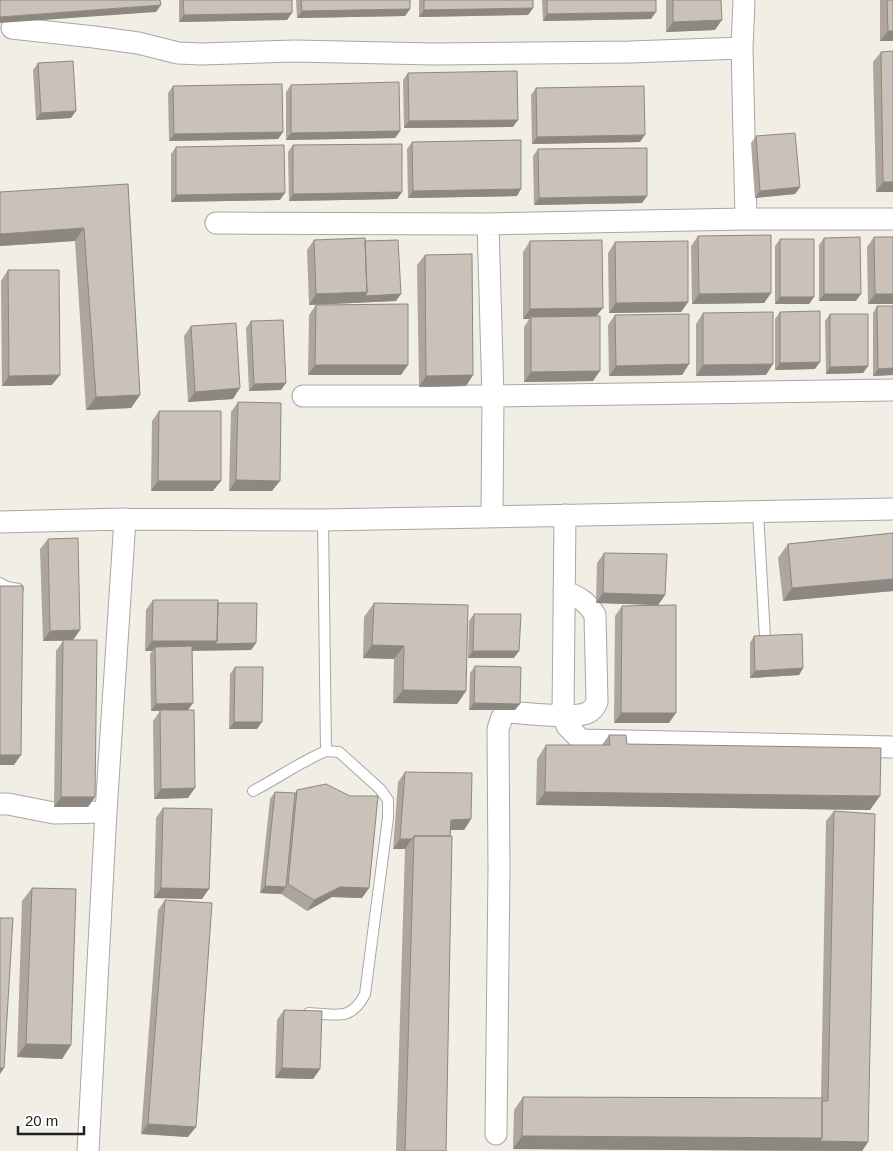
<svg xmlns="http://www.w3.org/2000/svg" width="893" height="1151" font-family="Helvetica,sans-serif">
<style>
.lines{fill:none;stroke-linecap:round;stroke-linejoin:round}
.lane-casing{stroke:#a7a7a7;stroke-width:12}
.street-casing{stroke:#a7a7a7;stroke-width:23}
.lane{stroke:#fff;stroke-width:10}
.street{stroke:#fff;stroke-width:21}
.wall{fill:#aea69e}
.shaded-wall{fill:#8d8781}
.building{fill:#cac1b8;stroke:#8d8781}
</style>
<rect width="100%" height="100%" fill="#f1eee6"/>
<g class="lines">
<g class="lane-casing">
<path id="lane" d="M758 512 765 638
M0 583 7 587 18 589
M253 791C278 778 300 762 326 751
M309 1013C336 1014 351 1022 365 994L388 818V800L380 789 339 752 326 751 323 520"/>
</g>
<g class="street-casing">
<path id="street" d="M744 0 742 48 746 219
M12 28 94 37 138 43 178 53 202 54 295 51 433 54 630 52 742 48
M216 223 488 224 746 219H893
M488 224 493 396 492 516
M303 396H493L893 390
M565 515 563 715 567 726 581 740 893 747
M0 522 125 519 323 520 893 509
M0 804H8L54 813 106 812
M496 1134 499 870 498 729 502 717 508 712C524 713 574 719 587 713 592 711 595 707 597 702L595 615C587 601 578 597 564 591
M88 1151 106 812 125 519"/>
</g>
<use href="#lane" class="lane"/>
<use href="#street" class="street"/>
</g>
<path class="wall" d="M179 0H292L287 20 179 22Z
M296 0H410V9L405 16 297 18Z
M419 0H533V8L528 15 419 17Z
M542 0H656L651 19 543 21Z
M666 0H721L715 30 666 32Z
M880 0H893V41H880Z
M881 52 893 192H876L873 62Z
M38 63 71 118 36 120 33 70Z
M408 73 513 127 404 128 403 80Z
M291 85 400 131 395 138 286 140V92Z
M173 86 283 132 278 139 169 141 168 93Z
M536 88 640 142 532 144 531 95Z
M756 136 800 187 795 194 755 198 751 143Z
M412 142 517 196 408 198 407 149Z
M293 145 402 192 397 199 289 201 288 152Z
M176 147 280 200 171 202V154Z
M538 149 647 196 642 203 534 205 533 156Z
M128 184 140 395 131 408 86 410 75 241 0 246Z
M698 236 771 293 764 303 692 304 691 246Z
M874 237 893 304H868L867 247Z
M824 238 856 301H819V245Z
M780 239 814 297 809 304H775V246Z
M314 240 365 241 396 301 309 305 307 250Z
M530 241 597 316 593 381 524 382V327L529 319H523V252Z
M615 242 688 302 681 312 609 313 608 253Z
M425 255 473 375 466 386 419 387 417 265Z
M8 270 52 385 2 386 1 281Z
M316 305 401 375H308L309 315Z
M877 306 893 375 873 376V313Z
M780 312 815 369 775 370V319Z
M703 313 766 375 696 376V324Z
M830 314 868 366 863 373 826 374 825 321Z
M615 315 689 364 682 375 609 376 608 325Z
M251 321 281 390 249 391 246 328Z
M191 326 233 399 188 402 184 336Z
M238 402 272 491H229L231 412Z
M159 411 213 491H151L152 421Z
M893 533V591L783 601 778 558 788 544Z
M48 539 80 630 73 640 95 797 88 807H54L56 651 63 641H43L40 549Z
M604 553 665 595 658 605 596 603 597 563Z
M153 600 218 603 256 643 251 650 192 651 188 710V798L154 799 153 721 160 711H151L150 654 152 651H145L146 610Z
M374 603 466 691 457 704 393 703 394 659 363 658 364 617Z
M622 606 669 723H614L615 616Z
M474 614 514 658H468L469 621Z
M754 636 803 668 799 675 750 678V643Z
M475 666 515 710H469L470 673Z
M235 667 257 729H229L230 674Z
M609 735 627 744 870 810 536 805 537 759 546 745H602Z
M405 772 471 819 464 830H451L450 836 446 1151H396L405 849H393L398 782Z
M297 790 369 888 362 898 332 897 307 911 281 894 260 893 270 799 275 792 295 793Z
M163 808 202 899 154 898 156 818Z
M834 811 868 1142 862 1151 513 1149 514 1110 523 1097 821 1098 826 821Z
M32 888 71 1045 62 1059 17 1057 22 901Z
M165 900 188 1137 141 1134 158 910Z
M284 1010 320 1069 313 1079 275 1078 277 1020Z"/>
<path class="shaded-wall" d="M161 5 156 12 0 23V17Z
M533 8 528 15 419 17 424 10Z
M410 9 405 16 297 18 302 11Z
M656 12 651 19 543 21 547 14Z
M292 13 287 20 179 22 184 15Z
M722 20 715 30 666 32 673 22Z
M888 31H893V41H880Z
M76 111 71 118 36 120 41 113Z
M518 120 513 127 404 128 409 121Z
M400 131 395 138 286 140 291 133Z
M283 132 278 139 169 141 174 134Z
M645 135 640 142 532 144 537 137Z
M883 182H893V192H876Z
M800 187 795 194 755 198 760 191Z
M521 189 517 196 408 198 413 191Z
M402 192 397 199 289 201 293 194Z
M285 193 280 200 171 202 176 195Z
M647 196 642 203 534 205 539 198Z
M84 228 75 241 0 246V234Z
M367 292 401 294 396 301 309 305 316 294Z
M771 293 764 303 692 304 699 294Z
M824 294H861L856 301H819Z
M875 294H893V304H868Z
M780 297H814L809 304H775Z
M688 302 681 312 609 313 616 303Z
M603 308 595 318 531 317 529 319H523L530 309Z
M820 362 815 369 775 370 780 363Z
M689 364 682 375 609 376 616 366Z
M773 364 766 375 696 376 703 365Z
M315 365H408L401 375H308Z
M868 366 863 373 826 374 830 367Z
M893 368V375L873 376 878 369Z
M600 371 593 381 524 382 531 372Z
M60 375 52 385 2 386 9 376Z
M473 375 466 386 419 387 426 376Z
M286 383 281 390 249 391 254 384Z
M240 388 233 399 188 402 195 392Z
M140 395 131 408 86 410 96 397Z
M236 480 280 481 272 491H229Z
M158 481H221L213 491H151Z
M893 579V591L783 601 792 588Z
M603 593 665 595 658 605 596 603Z
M80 630 73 640 43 641 50 631Z
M152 641H217L256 643 251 650 155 651V647L152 651H145Z
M372 645 404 646 394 659 363 658Z
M473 651H519L514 658H468Z
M803 668 799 675 750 678 755 671Z
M403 690 466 691 457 704 393 703Z
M193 703 188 710 151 711 156 704Z
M474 703 520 704 515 710H469Z
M621 713H676L669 723H614Z
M234 722H262L257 729H229Z
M0 755H21L14 765H0Z
M195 788 188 798 154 799 161 789Z
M545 792 880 796 870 810 536 805Z
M61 797H95L88 807H54Z
M471 819 464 830H444L451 820Z
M400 839H412L405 849H393Z
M265 886 286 887 281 894 260 893Z
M340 887 369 888 362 898 332 897 307 911 314 900Z
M161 888 209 889 202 899 154 898Z
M26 1044 71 1045 62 1059 17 1057Z
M0 1068H4L0 1074Z
M282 1068 320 1069 313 1079 275 1078Z
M148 1124 196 1127 188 1137 141 1134Z
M522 1136 822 1138 868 1142 862 1151 513 1149Z"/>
<path class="building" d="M0 0H160L161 5 0 17Z
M183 0H292V13L184 15Z
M301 0H410V9L302 11Z
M424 0H533V8L424 10Z
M547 0H656V12L547 14Z
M673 0H721L722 20 673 22Z
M887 0H893V31H888Z
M893 51V182H883L881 52Z
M73 61 76 111 41 113 38 63Z
M517 71 518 120 409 121 408 73Z
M399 82 400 131 291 133V85Z
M282 84 283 132 174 134 173 86Z
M644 86 645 135 537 137 536 88Z
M795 133 800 187 760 191 756 136Z
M521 140V189L413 191 412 142Z
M402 144V192L293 194V145Z
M284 145 285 193 176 195V147Z
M647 148V196L539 198 538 149Z
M128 184 140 395 96 397 84 228 0 234V192Z
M771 235V293L699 294 698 236Z
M860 237 861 294H824V238Z
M874 237H893V294H875Z
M365 238 367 292 316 294 314 240Z
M780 239H814V297H780Z
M398 240 401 294 365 296 367 292 365 241Z
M602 240 603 308 530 309V241Z
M688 241V302L616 303 615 242Z
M472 254 473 375 426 376 425 255Z
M8 270H59L60 375 9 376Z
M408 304V365H315L316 305Z
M877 306H893V368L878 369Z
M820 311V362L780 363V312Z
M773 312V364L703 365V313Z
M689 314V364L616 366 615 315Z
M830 314H868V366L830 367Z
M600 316V371L531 372V317Z
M283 320 286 383 254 384 251 321Z
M236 323 240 388 195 392 191 326Z
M238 402 281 403 280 481 236 480Z
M159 411H221V481H158Z
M893 533V579L792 588 788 544Z
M78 538 80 630 50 631 48 539Z
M604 553 667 554 665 595 603 593Z
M0 586H23L21 755H0Z
M153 600H218L217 641H152Z
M218 603H257L256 643 215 644 217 641Z
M374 603 468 605 466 691 403 690 404 646 372 645Z
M676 605V713H621L622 606Z
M474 614H521L519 651H473Z
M802 634 803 668 755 671 754 636Z
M63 640H97L95 797H61Z
M192 646 193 703 156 704 155 647Z
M475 666 521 667 520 704 474 703Z
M235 667H263L262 722H234Z
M160 710H194L195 788 161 789Z
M609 735H626L627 744 881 748 880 796 545 792 546 745H610Z
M405 772 472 773 471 819 451 820 450 836H414L412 839H400Z
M326 784 350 796H378L369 888 340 887 314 900 288 884 297 790Z
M275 792 295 793 286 887 265 886Z
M163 808 212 809 209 889 161 888Z
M834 811 875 814 868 1142 820 1141 822 1138V1101H828Z
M414 836H452L446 1151H405Z
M32 888 76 889 71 1045 26 1044Z
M165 900 212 903 196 1127 148 1124Z
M0 918H13L4 1068H0Z
M284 1010 322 1011 320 1069 282 1068Z
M523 1097 822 1098V1138L522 1136Z"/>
<path d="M18 1126v8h66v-8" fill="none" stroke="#202020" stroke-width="2.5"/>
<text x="25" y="1126" font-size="15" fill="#202020" stroke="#ffffff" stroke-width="4" paint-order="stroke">20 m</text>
</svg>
